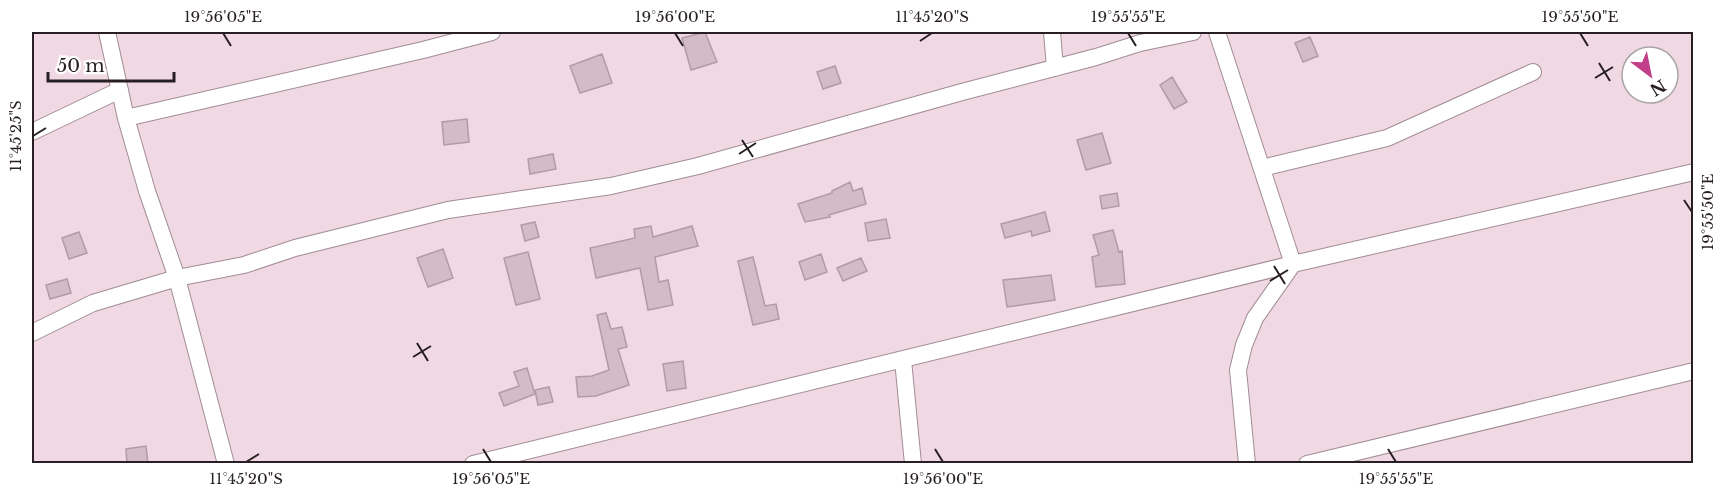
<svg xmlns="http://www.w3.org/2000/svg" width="1725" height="495" font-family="'Libre Baskerville',serif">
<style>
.building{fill:#d3bcc6;stroke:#b29ba5;stroke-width:1.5}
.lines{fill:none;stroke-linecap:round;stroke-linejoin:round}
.street-casing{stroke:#a18c95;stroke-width:18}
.street{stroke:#fff;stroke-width:16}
.ticks{fill:none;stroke:#271f23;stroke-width:2}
.neatline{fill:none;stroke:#271f23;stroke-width:2}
.ticks-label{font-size:15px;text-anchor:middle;fill:#271f23}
</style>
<rect width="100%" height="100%" fill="#f1d9e3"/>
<path class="building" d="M705 32 717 62 691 70 682 38Z
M1310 37 1318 56 1303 62 1295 43Z
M602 54 612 83 580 93 570 66Z
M835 66 841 83 823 89 817 72Z
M1172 77 1187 102 1174 109 1160 85Z
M467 119 469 142 444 145 442 122Z
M1102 133 1111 163 1086 170 1077 140Z
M553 154 556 169 530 174 528 159Z
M850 182 853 191 862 188 866 204 829 215 830 217 805 222 798 204 832 193V191Z
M1117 193 1119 206 1102 209 1100 196Z
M1045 212 1050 231 1032 236 1031 231 1005 238 1001 224Z
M886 219 890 238 868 241 865 223Z
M535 222 539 237 525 241 521 225Z
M651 226 653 237 692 226 698 246 655 257 659 282 668 280 673 305 648 310 640 268 596 278 590 248 635 238 634 229Z
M1113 230 1119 252 1122 251 1125 284 1096 287 1092 257 1099 255 1093 235Z
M79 232 87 253 69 259 62 238Z
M443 249 453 278 428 287 417 258Z
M528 252 540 299 516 305 504 258Z
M821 254 827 272 805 280 799 262Z
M753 257 765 306 776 304 779 319 753 325 738 261Z
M861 258 867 271 843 281 837 268Z
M1051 275 1055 300 1007 307 1003 280Z
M67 279 71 293 50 299 46 285Z
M606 313 611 329 622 327 627 347 618 349 629 385 596 396 578 397 576 377 592 376 609 370 597 315Z
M683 361 686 388 667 391 663 364Z
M527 368 535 394 504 406 499 393 519 386 514 372Z
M549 387 553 402 538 405 535 390Z
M146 446 148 464H127L126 449Z"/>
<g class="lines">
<g class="street-casing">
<path id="street" d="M107 32 126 118 147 191 177 278 226 464
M1052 32 1055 68
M1217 32 1293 264 1255 318 1244 345 1238 370 1247 464
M126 118 423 50 492 32
M32 132 120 90
M1262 168 1387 138 1533 72
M32 333 93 303 177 278 244 265 295 248 448 210 611 186 698 166 962 92 1096 57 1140 43 1193 32
M903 360 913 464
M473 464 1293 264 1694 172
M1307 464 1694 371"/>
</g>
<use href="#street" class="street"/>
</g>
<path class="ticks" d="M223 33 231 46M675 33 683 46M1128 33 1136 46M1580 33 1588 46M920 41 932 33M1599 63 1610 81M1595 78 1613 67M33 136 46 128M742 140 753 157M739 154 756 143M1684 200 1692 212M1274 266 1285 284M1270 281 1288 270M417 343 428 361M413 357 431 346M483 449 491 462M935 449 943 462M1388 449 1396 462M246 462 259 454"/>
<rect width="1725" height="495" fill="none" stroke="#ffffff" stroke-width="66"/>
<g transform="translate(1650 75) rotate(148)"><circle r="28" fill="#ffffff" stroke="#a9a5a7" stroke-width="1.5"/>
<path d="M0-4.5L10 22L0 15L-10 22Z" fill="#c14089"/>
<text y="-9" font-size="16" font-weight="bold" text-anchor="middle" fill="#271f23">N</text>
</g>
<path d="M48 72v9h126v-9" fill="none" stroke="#271f23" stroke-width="3"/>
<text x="57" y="72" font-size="18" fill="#271f23" stroke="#ffffff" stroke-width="4.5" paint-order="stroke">50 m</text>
<rect x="33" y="33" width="1659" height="429" class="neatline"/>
<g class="ticks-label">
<text x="223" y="22">19°56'05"E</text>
<text x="675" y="22">19°56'00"E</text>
<text x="932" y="22">11°45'20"S</text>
<text x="1128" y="22">19°55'55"E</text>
<text x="1580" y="22">19°55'50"E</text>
<text transform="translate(16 136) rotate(-90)" y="5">11°45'25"S</text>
<text transform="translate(1708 212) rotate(-90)" y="5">19°55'50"E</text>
<text x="246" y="484">11°45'20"S</text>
<text x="491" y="484">19°56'05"E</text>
<text x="943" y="484">19°56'00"E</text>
<text x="1396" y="484">19°55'55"E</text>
</g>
</svg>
